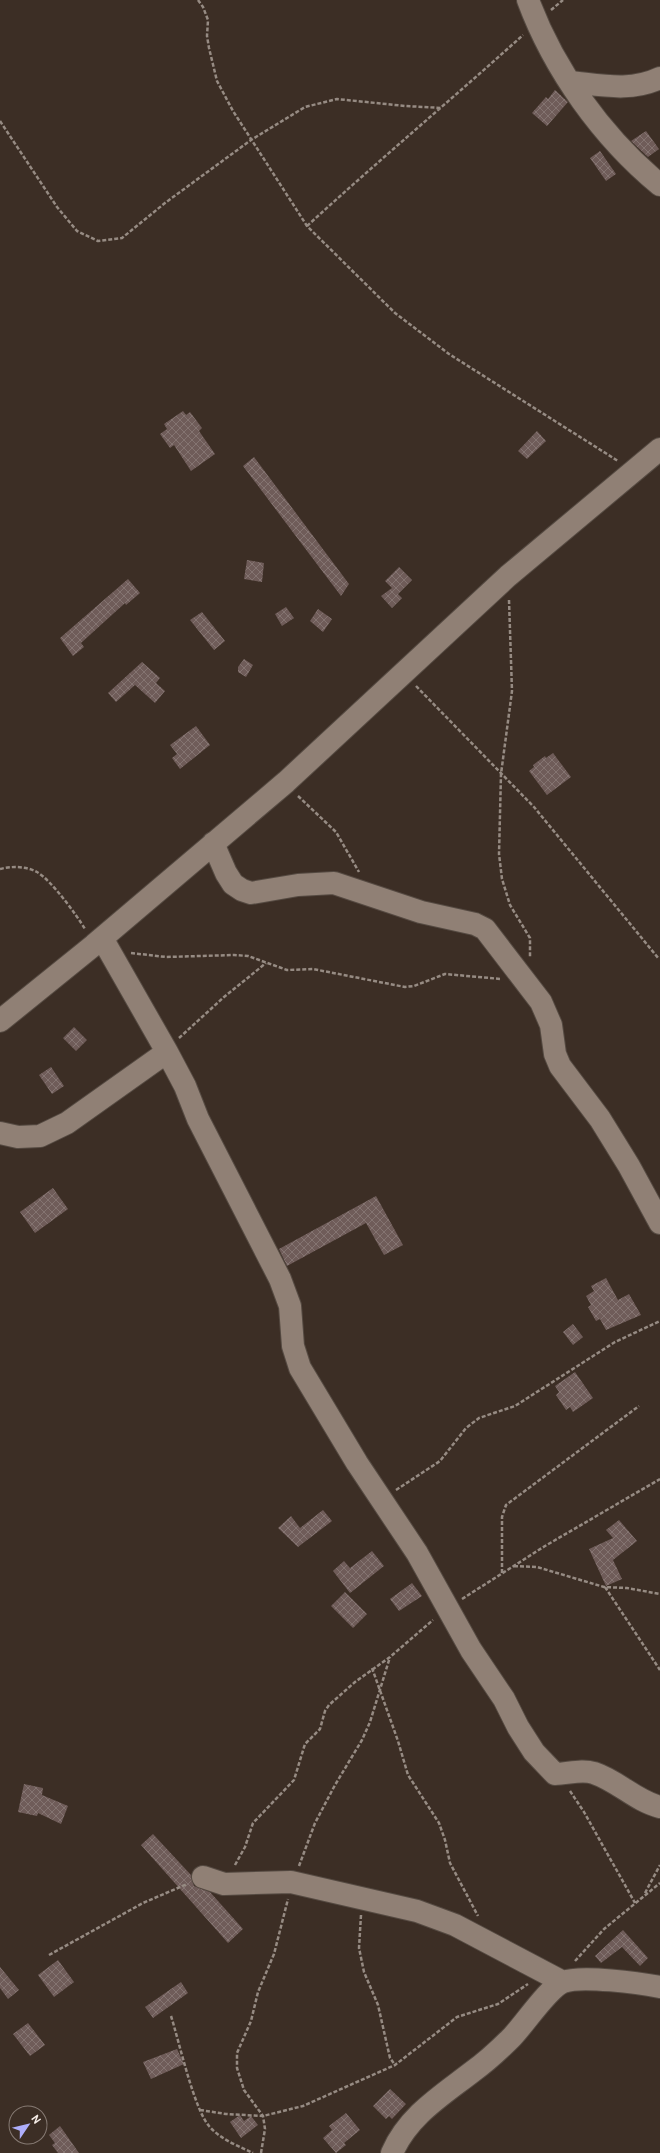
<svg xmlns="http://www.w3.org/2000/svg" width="660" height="2153" font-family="Overpass,sans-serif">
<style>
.building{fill:url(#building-cross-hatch)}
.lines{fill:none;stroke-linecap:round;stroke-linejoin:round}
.minor-casing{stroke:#554a42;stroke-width:24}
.path{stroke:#968b83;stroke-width:2.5;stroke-dasharray:4 2;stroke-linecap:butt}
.minor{stroke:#908075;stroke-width:22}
</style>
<defs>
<pattern id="building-cross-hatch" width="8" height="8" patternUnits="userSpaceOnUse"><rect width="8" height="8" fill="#6f5c59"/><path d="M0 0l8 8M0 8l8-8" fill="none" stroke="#847471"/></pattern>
</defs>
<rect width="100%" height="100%" fill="#3c2e25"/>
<path class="building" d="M555 90 568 102 547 126 532 113 546 97 548 99Z
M646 131 659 149 648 157 631 141Z
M600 151 616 174 606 181 590 158Z
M183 411 186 415 190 412 202 428 199 431 215 454 191 471 174 445 170 448 160 434 167 429 164 424Z
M537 431 546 441 527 459 518 451Z
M254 457 349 584 341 596 243 466Z
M247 560 264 563 262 582 244 579Z
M399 567 412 580 398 594 385 581Z
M128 579 140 593 126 605 125 603 81 643 84 647 73 656 60 638Z
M392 588 402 598 392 608 381 596Z
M286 607 294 618 282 626 275 614Z
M318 609 332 619 323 632 310 621Z
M202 612 225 641 214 650 190 620Z
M244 659 253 665 246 677 238 672V667Z
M142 662 160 678 156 683 165 691 155 703 135 685 116 702 108 693Z
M196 726 210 745 180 769 172 758 177 754 170 745Z
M553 753 571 777 547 795 529 771 534 767 533 765 545 756 546 758Z
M74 1027 87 1040 76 1051 63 1038Z
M51 1067 64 1086 52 1094 39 1075Z
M53 1188 68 1209 35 1233 20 1212Z
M376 1196 403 1245 384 1255 366 1223 287 1266 279 1249Z
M606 1278 618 1300 629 1294 641 1315 606 1330 600 1319 596 1321 588 1307 591 1305 586 1296 594 1291 591 1286Z
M573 1324 583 1337 573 1345 563 1332Z
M575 1372 593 1398 573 1412 570 1407 566 1410 556 1395 559 1392 555 1386Z
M323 1510 332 1521 298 1547 278 1528 291 1516 300 1528Z
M619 1520 637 1541 613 1560 622 1579 606 1586 589 1549 613 1538 606 1530Z
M372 1551 384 1566 350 1593 333 1571 344 1561 350 1568Z
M412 1583 422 1596 399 1611 390 1599Z
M345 1592 367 1614 353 1628 331 1606Z
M24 1784 43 1788 42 1795 68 1806 61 1824 38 1813 37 1816 18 1812Z
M153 1834 191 1875 194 1886 210 1892 243 1929 228 1943 141 1845Z
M623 1930 648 1958 640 1966 622 1947 601 1963 595 1956Z
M58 1960 74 1982 54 1997 38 1975Z
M0 1967 19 1990 8 1999 0 1988Z
M181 1982 188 1993 153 2018 145 2007Z
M28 2023 45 2045 30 2056 13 2034Z
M177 2049 184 2064 151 2079 143 2062Z
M390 2089 406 2104 392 2119 389 2116 386 2119 373 2106Z
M346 2113 360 2130 344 2143 346 2145 336 2153 323 2138 332 2130 329 2126Z
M240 2115 244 2121 251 2116 258 2125 241 2138 230 2122Z
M60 2126 79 2153H58L52 2145 55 2143 49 2135Z"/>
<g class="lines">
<g class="minor-casing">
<path id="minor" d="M528 0C554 70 602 137 660 185
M570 82C601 85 631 92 660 78
M213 843 226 873 233 884 242 890 251 893 298 885 334 883 421 912 475 924 485 929 541 1002 551 1025 555 1054 560 1066 600 1119 629 1166 660 1223
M102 938 167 1052 185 1086 198 1119 280 1279 290 1306 293 1346 300 1368 357 1463 417 1553 471 1650 504 1699 518 1727 534 1752 555 1774C568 1774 581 1769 594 1773 618 1781 636 1801 660 1807
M0 1021 94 945 286 782 508 576 660 449
M0 1133 18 1137 40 1136 67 1123 167 1052
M203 1877 224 1884 291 1882 417 1911 455 1925 563 1982
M392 2153C408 2116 441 2096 472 2072 486 2062 499 2050 511 2038 524 2025 548 1988 563 1982 581 1975 640 1983 660 1987"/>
</g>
<path class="path" d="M198 0 203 7 208 20 207 36 209 48 217 81 233 111 307 226 395 313 449 354 618 461
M551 10 563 0
M0 121 57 207 77 231 98 241 122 238 165 203 251 140 305 107 337 99 405 106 442 108
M307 226C378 161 452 99 523 35
M509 600 512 691 501 774 499 854 502 879 510 905 530 938V958
M416 686 534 807 659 959
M298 796 336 832 359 872
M0 869C11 866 26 866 37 872 51 880 76 914 85 929
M131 953 166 957 234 955 248 956 287 970 313 969 405 987 414 986 445 974 501 979
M179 1038 224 997 266 963
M396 1490 440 1461 466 1428 479 1418 515 1406 615 1342 660 1321
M514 1566 537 1567 604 1587 627 1588 660 1594
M502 1573V1517L506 1505 639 1406
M605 1587 660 1670
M462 1599 545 1546 660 1479
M372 1668 398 1741 408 1775 439 1823 445 1840 450 1863 478 1916
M570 1791 584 1812 635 1903
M235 1865 245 1847 253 1823 294 1780 305 1744 320 1729 325 1711 329 1705 355 1682 390 1657 433 1620
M299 1866 315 1823 335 1785 362 1740 370 1722 390 1657
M645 1893 660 1865
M361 1915 359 1948 364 1972 378 2005 390 2058 395 2065
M49 1955 143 1903 187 1884
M575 1961 604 1929 660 1883
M171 2016C179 2041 194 2109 209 2126 220 2139 238 2146 253 2153
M200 2110 226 2114 263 2116 303 2106 395 2065 457 2017 498 2004 528 1984
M261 2153 265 2129 263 2116 244 2090 237 2068V2053L251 2021 258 1992 274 1954 288 1899"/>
<use href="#minor" class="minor"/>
</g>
<g transform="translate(28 2125) rotate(55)"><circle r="19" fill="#3c2e25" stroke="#867a73"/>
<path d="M0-3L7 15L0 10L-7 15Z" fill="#aeaefb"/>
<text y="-6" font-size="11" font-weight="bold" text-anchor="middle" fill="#f6ede7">N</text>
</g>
</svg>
